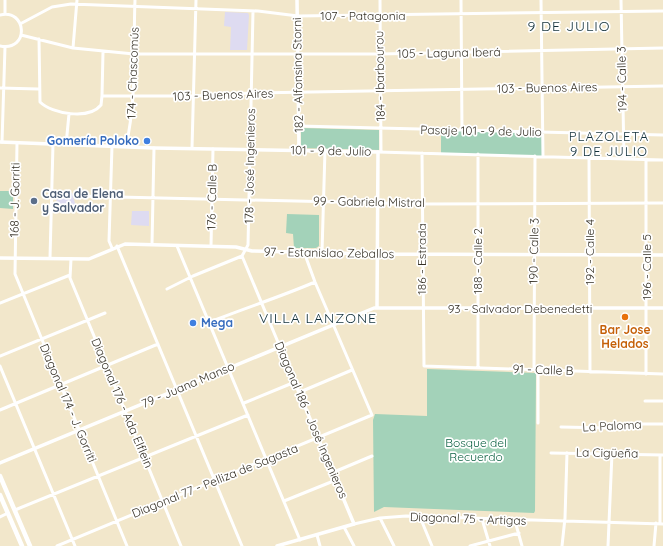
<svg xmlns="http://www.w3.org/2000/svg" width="663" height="546" font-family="Quicksand,sans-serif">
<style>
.education{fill:#dedbf1}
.green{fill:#a3d2b9}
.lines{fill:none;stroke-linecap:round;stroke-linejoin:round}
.minor{stroke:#fff;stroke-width:3}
.tertiary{stroke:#fff;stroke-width:3.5}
.primary{stroke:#fff;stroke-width:4.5}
.shop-dot{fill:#3f7fe0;stroke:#fff;stroke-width:1.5}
.service-dot{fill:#5c6f8a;stroke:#fff;stroke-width:1.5}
.food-dot{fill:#e8710a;stroke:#fff;stroke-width:1.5}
.labels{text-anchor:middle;stroke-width:3.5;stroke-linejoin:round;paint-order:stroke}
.street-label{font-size:12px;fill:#353025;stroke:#fff}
.shop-label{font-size:12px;font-weight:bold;fill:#366cbe;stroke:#fff;text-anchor:end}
.service-label{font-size:12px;font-weight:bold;fill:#4e5e75;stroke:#fff;text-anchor:start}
.food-label{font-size:12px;font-weight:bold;fill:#c56008;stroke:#fff}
.park-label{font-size:12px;fill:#0d6243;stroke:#fff}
.neighbourhood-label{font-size:13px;letter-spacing:1px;fill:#12303a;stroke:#fff}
.quarter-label{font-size:14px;letter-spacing:1px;fill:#12303a;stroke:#fff}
</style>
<rect width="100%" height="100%" fill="#f2e7cb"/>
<path class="education" d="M225 12 248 13 249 15 247 50H230L231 27 224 26Z
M57 192 72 193 77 210H56Z
M132 211H149V226L131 225Z"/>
<path class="green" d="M301 128 379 130V150L301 148Z
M441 130 543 133V156L441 153Z
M0 191H13V209L0 208Z
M287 214 319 215V246L316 248H294L293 234 286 233Z
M427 369 535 373 536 374 535 511 534 513 384 507 374 512 373 420 375 414 427 416Z"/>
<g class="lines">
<path class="minor" d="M380 0 381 152
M461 0 462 131
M541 0 543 156
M621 0 624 158
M5 14V0
M0 15C27 8 30 52 0 46
M20 24 52 7 71 4 258 11 298 16 663 11
M21 35 73 48 134 54H380L663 48
M39 39 40 102C52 114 89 120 101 105L102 96H193L251 93 663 86
M73 48 77 0
M0 88 38 89
M102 96 103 52
M299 126 663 135
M2 142 5 47
M17 143 15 274 127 546
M66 145 69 114
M112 146 109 241 112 248
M126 146C137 98 133 49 135 0
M192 148 196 0
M378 152 663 160
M422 153 424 366 663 374
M589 157 590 372
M646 159V374
M76 196 422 204 663 203
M152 244 154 148
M117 246 242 546
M177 246 300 540
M211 246 213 149
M322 252 325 150
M242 256 248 245 253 11
M242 256 280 347
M50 258 53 144
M71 259 70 278 181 546
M167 289 193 276 242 256
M0 303 70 275
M210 322C245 308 280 297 315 282
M0 356 105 313
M0 366 75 546
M478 368V154
M534 370 535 156
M300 392 352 370
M645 401H663
M244 403 295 382
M0 410 158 344
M538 423V370
M561 427 609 428 627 424H663
M551 453 663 455
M334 472 372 456
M284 501 336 480
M15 510 248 415
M0 517 8 513
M420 517 432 546
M380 518 394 546
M482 519 490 546
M515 521 522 546
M660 523V455
M354 524 380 518 406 516 663 524
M344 527 354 546
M317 535 320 546
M57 546 372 415 315 282 304 252
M470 546 519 533
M562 546 565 518 567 453
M608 546 612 453
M654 546 656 523"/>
<path class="tertiary" d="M297 0 299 150
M0 142 154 148 378 152 377 307
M0 258 89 259 125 244 236 247 252 251 376 254 663 255
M0 463 374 308H663
M277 546 354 524 280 347"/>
<path class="primary" d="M0 476 30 546
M0 495 22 546"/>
</g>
<g class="shop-dot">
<circle cx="147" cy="141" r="4"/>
<circle cx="193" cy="323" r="4"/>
</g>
<circle class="service-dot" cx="34" cy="201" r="4"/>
<circle class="food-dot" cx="625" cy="317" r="4"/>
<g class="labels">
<g class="street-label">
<text x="363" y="20">107 - Patagonia</text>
<text transform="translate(449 53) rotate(-1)" y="4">105 - Laguna Iberá</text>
<text transform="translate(133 73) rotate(-88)" y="4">174 - Chascomús</text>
<text transform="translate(298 75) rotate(-91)" y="4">182 - Alfonsina Storni</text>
<text transform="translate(380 76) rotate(-91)" y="4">184 - Ibarbourou</text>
<text transform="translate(622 79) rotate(-91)" y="4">194 - Calle 3</text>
<text transform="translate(547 88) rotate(-1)" y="4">103 - Buenos Aires</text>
<text transform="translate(223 95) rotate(-2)" y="4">103 - Buenos Aires</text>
<text transform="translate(481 131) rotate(1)" y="4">Pasaje 101 - 9 de Julio</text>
<text transform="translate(331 151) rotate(1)" y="4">101 - 9 de Julio</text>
<text transform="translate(250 166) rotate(-89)" y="4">178 - José Ingenieros</text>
<text transform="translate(212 197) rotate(-89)" y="4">176 - Calle B</text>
<text transform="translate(15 200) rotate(-89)" y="4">168 - J. Gorriti</text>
<text transform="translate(369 202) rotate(1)" y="4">99 - Gabriela Mistral</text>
<text transform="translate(534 251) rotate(-89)" y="4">190 - Calle 3</text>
<text transform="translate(590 252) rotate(-90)" y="4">192 - Calle 4</text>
<text transform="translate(329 253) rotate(1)" y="4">97 - Estanislao Zeballos</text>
<text transform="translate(422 259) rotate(-90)" y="4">186 - Estrada</text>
<text transform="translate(478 261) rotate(-90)" y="4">188 - Calle 2</text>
<text transform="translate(647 267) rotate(-90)" y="4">196 - Calle 5</text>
<text x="520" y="313">93 - Salvador Debenedetti</text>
<text transform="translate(543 370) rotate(2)" y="4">91 - Calle B</text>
<text transform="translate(188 385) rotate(-23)" y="4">79 - Juana Manso</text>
<text transform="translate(68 403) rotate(67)" y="4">Diagonal 174 - J. Gorriti</text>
<text transform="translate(122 403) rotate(67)" y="4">Diagonal 176 - Ada Elflein</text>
<text transform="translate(311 420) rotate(67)" y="4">Diagonal 186 - José Ingenieros</text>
<text transform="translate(612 426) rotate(-3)" y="4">La Paloma</text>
<text transform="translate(607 453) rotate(1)" y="4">La Cigüeña</text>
<text transform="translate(215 481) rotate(-22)" y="4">Diagonal 77 - Pelliza de Sagasta</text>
<text transform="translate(468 519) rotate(2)" y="4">Diagonal 75 - Artigas</text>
</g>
<g class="shop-label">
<text x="139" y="145">Gomería Poloko</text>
<text x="201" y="327" text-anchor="start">Mega</text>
</g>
<g class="service-label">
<text x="42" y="198">Casa de Elena<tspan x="42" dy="14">y Salvador</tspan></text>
</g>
<g class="food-label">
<text x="625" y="334">Bar Jose<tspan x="625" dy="14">Helados</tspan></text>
</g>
<g class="park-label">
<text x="476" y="447">Bosque del<tspan x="476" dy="14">Recuerdo</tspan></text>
</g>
<g class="neighbourhood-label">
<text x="609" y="141">PLAZOLETA<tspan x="609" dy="15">9 DE JULIO</tspan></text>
</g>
<g class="quarter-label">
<text x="569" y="31">9 DE JULIO</text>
<text x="318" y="323">VILLA LANZONE</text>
</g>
</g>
</svg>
